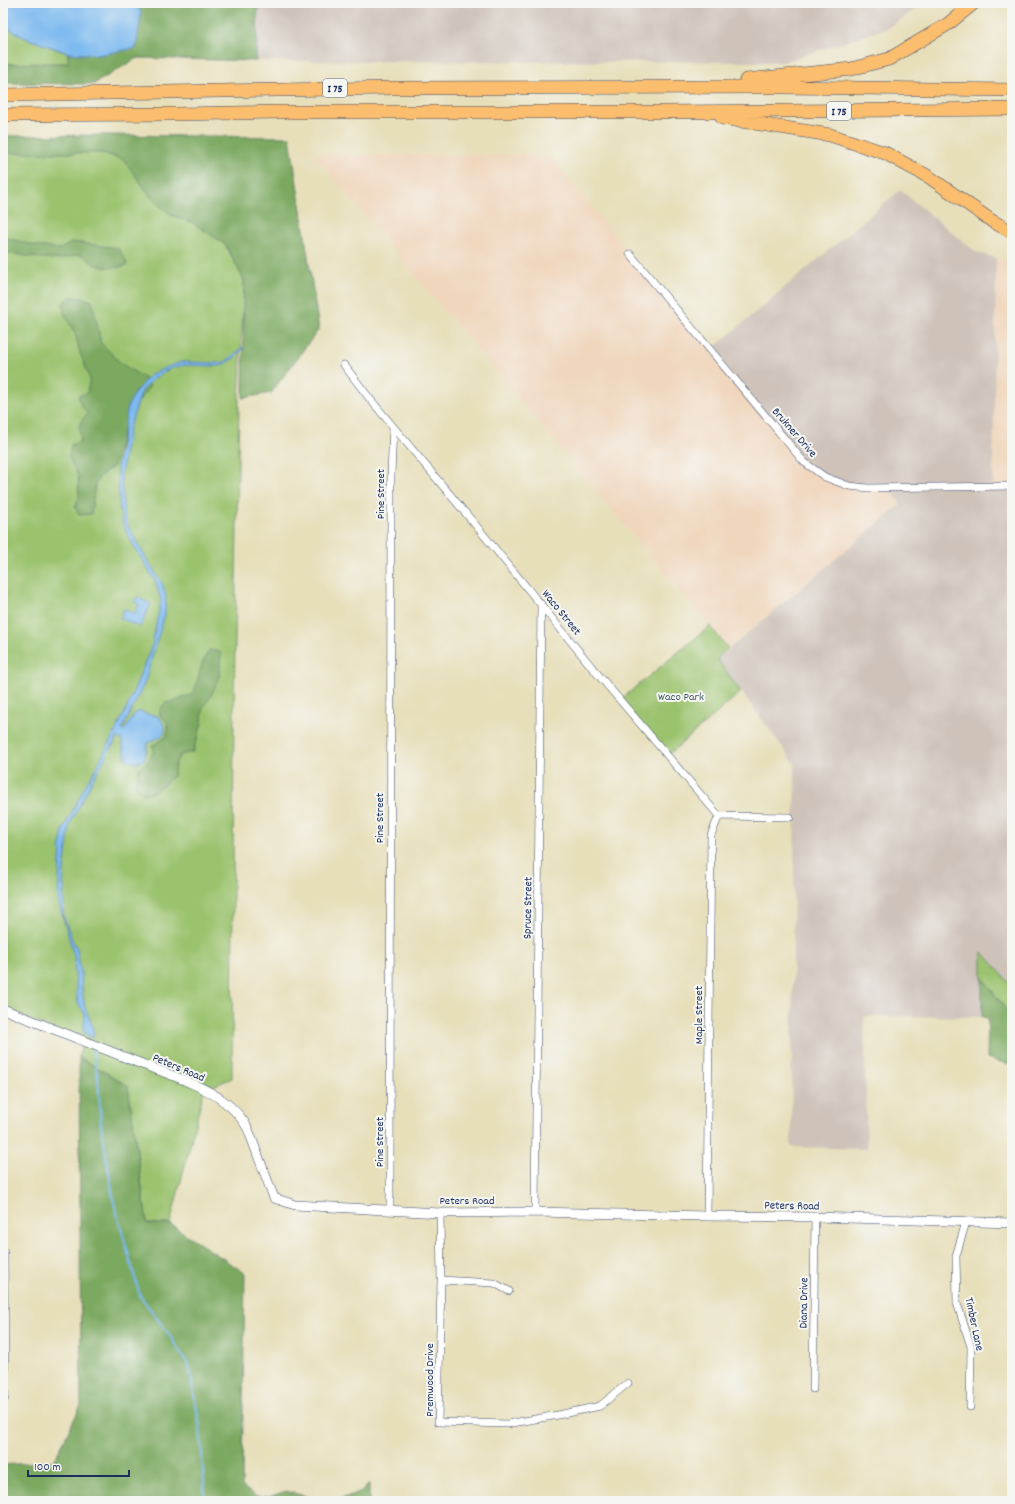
<svg xmlns="http://www.w3.org/2000/svg" width="1015" height="1504" font-family="Dekko,sans-serif">
<style>
.built{fill:#f0d6bc}
.industrial{fill:#cec2b9}
.green{fill:#9bc36e;stroke:#5b7966}
.forest{fill:#7ca961;stroke:#4c6c60}
.water{fill:#7dbaf0;stroke:#4c74a7}
.lines{fill:none;stroke-linecap:round;stroke-linejoin:round}
.stream{stroke:#7dbaf0;stroke-width:2}
.minor-casing{stroke:#3a496c;stroke-width:8}
.tertiary-casing{stroke:#3a496c;stroke-width:10}
.motorway-casing{stroke:#3a496c;stroke-width:14}
.minor{stroke:#fff;stroke-width:7}
.tertiary{stroke:#fff;stroke-width:9}
.motorway{stroke:#fbbd6e;stroke-width:13}
.labels{text-anchor:middle;stroke-width:4;stroke-linejoin:round;paint-order:stroke}
.shield{fill:#f6f6f2;stroke:#5d6b8a;stroke-width:1}
.shield-label{font-size:11px;font-weight:bold;fill:#1b2f5e}
.street-label{font-size:12px;fill:#1b2f5e;stroke:#f6f6f2}
.park-label{font-size:12px;fill:#415b63;stroke:#f6f6f2}
</style>
<rect width="100%" height="100%" fill="#f6f6f2"/>
<filter id="ink" filterUnits="userSpaceOnUse"><feTurbulence type="fractalNoise" baseFrequency=".025" numOctaves="2"/><feDisplacementMap in="SourceGraphic" scale="8" xChannelSelector="R" yChannelSelector="G"/><feConvolveMatrix kernelMatrix="1 2 1 2 8 2 1 2 1" color-interpolation-filters="sRGB"/></filter>
<filter id="wash" filterUnits="userSpaceOnUse"><feTurbulence type="fractalNoise" baseFrequency=".012" numOctaves="4" result="noise"/><feDisplacementMap in="SourceGraphic" scale="16" xChannelSelector="R" yChannelSelector="G"/><feGaussianBlur stdDeviation="0.9" result="paint"/><feColorMatrix in="noise" values="0 0 0 0 0 0 0 0 0 0 0 0 0 0 0 0 0 1.4 0 .05"/><feComposite in="paint" operator="in"/></filter>
<g filter="url(#wash)">
<rect width="100%" height="100%" fill="#e7dfba"/>
<path class="built" d="M314 155H549L630 254 769 419 889 488 901 504 728 648Z
M996 258 1012 261V486H993Z"/>
<path class="industrial" d="M258 3H925L890 27 784 62 256 61Z
M900 190 976 252 996 258 993 486H1012V986L983 951 982 1017 864 1016 867 1149 791 1147 795 764 717 659 901 504 889 488H867L825 477 804 462 711 350Z"/>
<path class="green" d="M3 25 23 37 68 53 69 63 3 64Z
M3 145 105 147 193 184 244 280 239 403 234 706 232 1078 204 1090 170 1224H147L128 1086 79 1057 82 1041 3 1009Z
M710 626 728 648 717 659 741 692 667 756 620 700Z
M982 951 1012 986V1018L982 977Z"/>
<path class="forest" d="M138 3H258L256 61 137 58 94 84 3 83V64L68 63V53L99 55 141 14Z
M104 135 290 137 319 329 271 393 243 398 244 280 226 245 193 223 171 215 153 200 124 160 103 153H3V136Z
M3 237 37 246 60 249 73 242 118 248 125 259 127 265C118 269 101 268 93 264 89 261 87 256 81 255 75 254 66 259 59 259 41 259 21 255 3 252Z
M70 297 84 298 92 301 101 343 122 364 144 378 150 386 137 404 124 428 114 466 99 477 95 485 91 514 79 515 75 507 79 498 78 476 69 457 71 445 81 441 79 425 87 413 82 407 78 396 87 393 90 379 80 353 75 333 64 313 63 303Z
M209 650 216 651 221 653 219 678 210 698 203 707 202 723 193 752 180 755 175 764 174 775 166 783 151 793 144 794 139 791 135 785 139 768C147 762 152 759 154 749L152 746 166 737 168 730 167 722 160 715V710L165 703 173 702 194 693 202 664Z
M982 977 1012 1018V1065L987 1058 988 1018 982 1017Z
M79 1057 128 1086 147 1224H170L245 1273 242 1486 255 1496 269 1497 286 1491 324 1501 338 1500 362 1491 369 1484V1501H3V1465L54 1461 81 1405Z"/>
<path class="water" d="M3 3H138L141 14 136 48 99 55 68 53 23 37 3 25Z
M243 347 244 348 234 358 223 365 217 366 185 365 172 368 162 373 151 381 142 391 129 428 121 475 124 516 129 528 147 560 163 585 166 597 165 614 144 684 122 730 124 731 135 713 141 711 146 714 158 716C172 734 163 735 148 743L145 758 141 762 135 763 126 759 121 739 117 738 92 781 70 824 64 869 63 885 65 889 63 894 64 905 63 910 64 918 73 942 77 948 81 973 82 990 85 1008 93 1027 94 1037H90L83 1031 85 1015 78 1002 76 991 78 988 76 987 74 956 58 900 61 841 63 830 85 786 95 770 126 710 152 645 161 600 155 580 134 547 123 524 120 512 117 467 128 406 135 392 150 375 167 367 182 362 218 363 225 362Z
M137 597 151 604 140 627 120 618 124 609 134 614 139 604 134 602Z"/>
<g class="lines">
<path class="stream" d="M92 1048 98 1078 101 1125 114 1203 140 1296 168 1333 189 1366 200 1428 205 1501"/>
</g>
</g>
<g filter="url(#ink)">
<g class="lines">
<g class="minor-casing">
<path id="minor" d="M630 254 804 462 825 477 849 486 867 488 1012 486
M344 365 370 399 478 528 595 671 719 816 790 817
M390 1209 391 475 393 427
M535 1212 541 604
M440 1213 441 1280 438 1422 507 1424 558 1415 600 1406 628 1383
M707 1216 711 835 719 816
M966 1222 956 1256 957 1303 971 1347 970 1407
M4 1253 5 1398
M441 1280 494 1283 509 1291
M813 1389 815 1217"/>
</g>
<g class="tertiary-casing">
<path id="tertiary" d="M3 1009C49 1027 96 1046 142 1064 168 1074 200 1084 222 1100 233 1108 242 1117 248 1129L274 1198 295 1205 440 1213 535 1212 707 1216 815 1217 1012 1223"/>
</g>
<g class="motorway-casing">
<path id="motorway" d="M746 80 851 69 889 59 948 24 974 3
M3 95 392 88 782 87 1012 90
M3 115 175 114 282 112H666L1012 109
M722 118 830 135 885 153 929 177 992 221 1012 232"/>
</g>
<use href="#minor" class="minor"/>
<use href="#tertiary" class="tertiary"/>
<use href="#motorway" class="motorway"/>
</g>
</g>
<g class="labels">
<g class="shield">
<rect x="323" y="79" width="24" height="18" rx="3"/>
<rect x="827" y="102" width="24" height="18" rx="3"/>
</g>
<g class="shield-label">
<text x="335" y="92">I 75</text>
<text x="839" y="115">I 75</text>
</g>
<g class="street-label">
<text transform="translate(795 432) rotate(49)" y="4">Brukner Drive</text>
<text transform="translate(380 494) rotate(-90)" y="4">Pine Street</text>
<text transform="translate(562 612) rotate(51)" y="4">Waco Street</text>
<text transform="translate(379 818) rotate(-90)" y="4">Pine Street</text>
<text transform="translate(527 908) rotate(-89)" y="4">Spruce Street</text>
<text transform="translate(698 1015) rotate(-90)" y="4">Maple Street</text>
<text transform="translate(179 1067) rotate(23)" y="4">Peters Road</text>
<text transform="translate(379 1142) rotate(-90)" y="4">Pine Street</text>
<text x="467" y="1204">Peters Road</text>
<text transform="translate(792 1205) rotate(1)" y="4">Peters Road</text>
<text transform="translate(803 1303) rotate(-89)" y="4">Diana Drive</text>
<text transform="translate(975 1324) rotate(78)" y="4">Timber Lane</text>
<text transform="translate(429 1380) rotate(-90)" y="4">Premwood Drive</text>
</g>
<g class="park-label">
<text x="681" y="700">Waco Park</text>
</g>
</g>
<rect width="1015" height="1504" fill="none" stroke="#f6f6f2" stroke-width="16"/>
<path d="M28 1470v6h101v-6" fill="none" stroke="#1b2f5e" stroke-width="2"/>
<text x="34" y="1470" font-size="12" fill="#1b2f5e" stroke="#f6f6f2" stroke-width="3" paint-order="stroke">100 m</text>
</svg>
